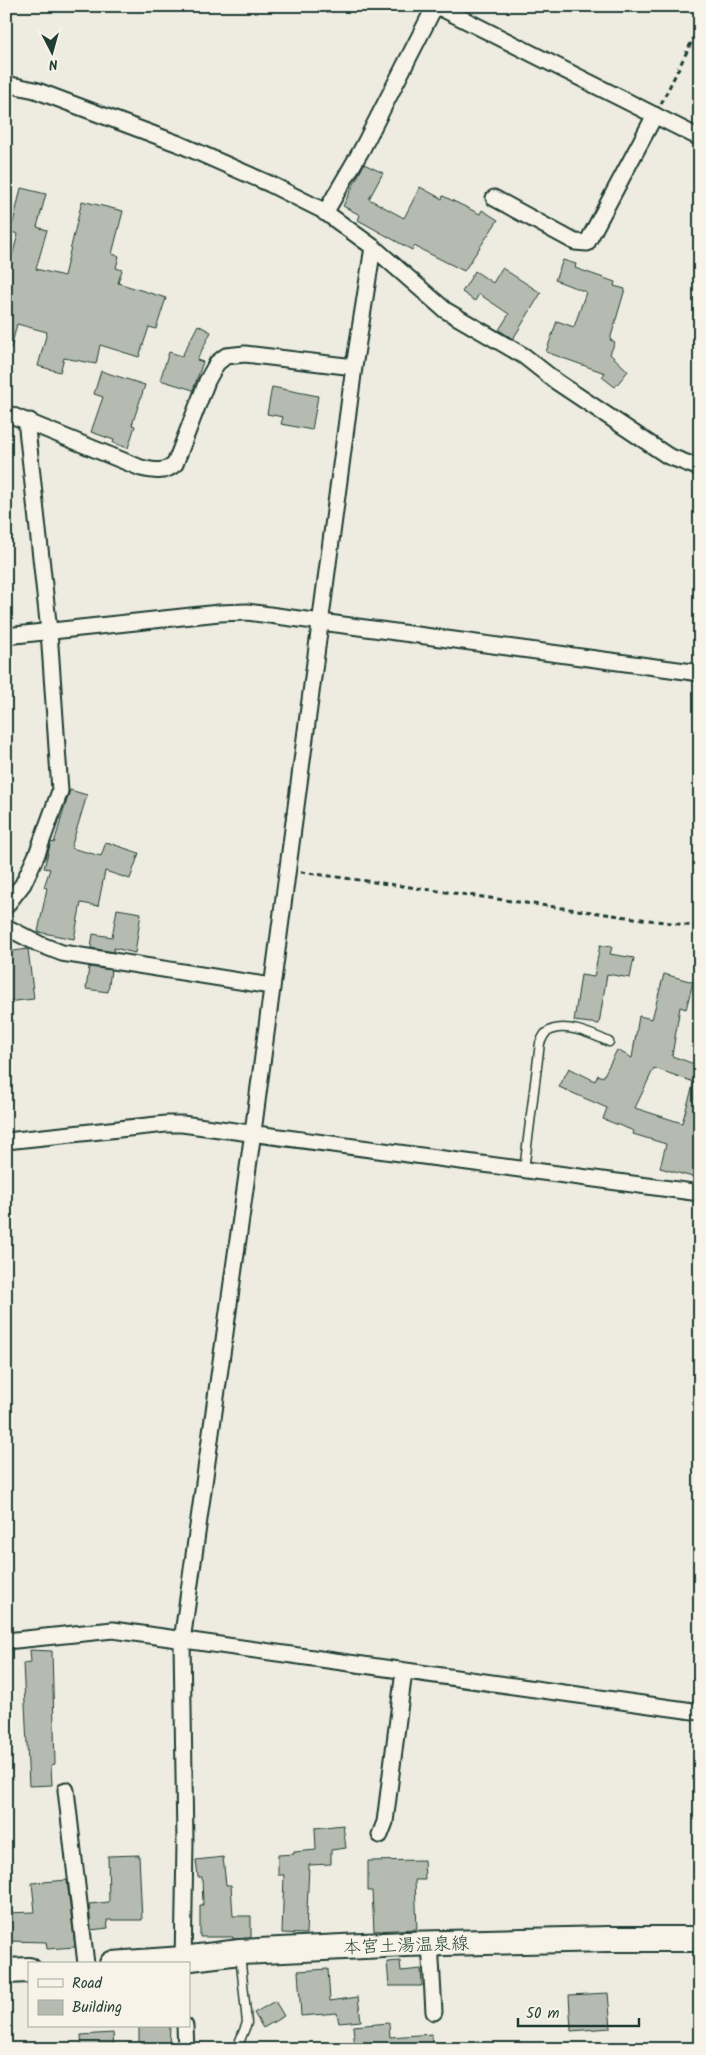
<svg xmlns="http://www.w3.org/2000/svg" width="706" height="2055" font-family="Kalam,'Klee One',sans-serif">
<style>
.building{fill:#b5bbb0;stroke:#1f3d34;fill-rule:evenodd}
.lines{fill:none;stroke-linecap:round;stroke-linejoin:round}
.service-casing{stroke:#1f3d34;stroke-width:11}
.minor-casing{stroke:#1f3d34;stroke-width:19}
.primary-casing{stroke:#1f3d34;stroke-width:28}
.path{stroke:#1f3d34;stroke-width:3;stroke-dasharray:5 4;stroke-linecap:butt}
.service{stroke:#f7f3e8;stroke-width:8}
.minor{stroke:#f7f3e8;stroke-width:15}
.primary{stroke:#f7f3e8;stroke-width:24}
.labels{text-anchor:middle;stroke-width:4;stroke-linejoin:round;paint-order:stroke}
.street-label{font-size:18px;fill:#1f3d34;stroke:#f7f3e8}
</style>
<rect width="100%" height="100%" fill="#eeece1"/>
<filter id="ink" filterUnits="userSpaceOnUse"><feTurbulence type="fractalNoise" baseFrequency=".02" numOctaves="2"/><feDisplacementMap in="SourceGraphic" scale="10" xChannelSelector="R" yChannelSelector="G"/><feConvolveMatrix kernelMatrix="1 2 1 2 8 2 1 2 1" color-interpolation-filters="sRGB"/></filter>
<g filter="url(#ink)">
<path class="building" d="M364 164 383 173 369 199 404 218 420 187 442 199 443 196 480 214 482 210 498 220 464 271 414 246 412 250 358 220 360 215 343 206Z
M21 188 46 194 37 227 47 230 36 269 64 276 82 201 123 211 112 254 119 256 116 268 122 270 118 283 166 298 156 329 149 327 139 357 100 345 96 364 64 358 60 372 38 366 47 332 17 324 11 348H6V279L18 234 11 232Z
M563 260 576 264 575 268 615 282 614 286 625 289 610 340 615 342 610 354 628 371 615 387 602 377 605 373 546 352 557 321 574 327 586 292 555 280Z
M502 268 541 293 513 339 499 330 509 314 479 294 475 301 462 292 475 271 493 283Z
M198 325 211 332 197 360 203 362 193 390 160 380 169 352 182 356Z
M101 371 145 385 132 425 135 426 128 448 113 443 114 440 91 432 103 397 94 394Z
M272 387 318 396 312 430 281 424 283 417 267 414Z
M70 790 87 795 71 848 101 856 106 842 139 853 130 879 105 871 98 906 81 903 74 939 38 932 47 888 44 887 50 869 44 868 51 842 54 843Z
M117 909 141 913 135 953 114 948V952L91 948 93 934 112 937Z
M600 945 612 947 610 954 634 958 630 978 607 974 599 1024 574 1021 581 975 594 977Z
M28 949 34 999 6 1002V952Z
M89 967 111 970 108 992 86 989Z
M664 974 693 982 686 1009 680 1007 672 1056 700 1066V1179L660 1168 666 1144 633 1134 634 1131 603 1119 607 1108 559 1087 569 1068 595 1081 598 1075 603 1077 617 1050 632 1058 639 1016 652 1019ZM654 1068 694 1082 682 1123 635 1108Z
M30 1650 52 1651 55 1764 51 1765 52 1785 29 1786 23 1663 31 1662Z
M343 1825 346 1848 331 1850V1864L309 1865 306 1934 282 1933 284 1875H278V1855L294 1854V1852L316 1850 315 1828Z
M139 1855 142 1920H107L108 1928 91 1930 89 1904 109 1902 108 1856Z
M223 1857 226 1885H231L233 1916H251V1938L233 1939V1937H200V1905H203L202 1877H198L196 1860Z
M424 1860 425 1880H415L417 1929 374 1931 372 1891H368V1861Z
M67 1880 75 1947 47 1949 46 1942 6 1941V1913L35 1912 32 1883Z
M400 1961 401 1971 421 1969 422 1986H389L387 1962Z
M328 1969 330 2001 358 1997 361 2021 339 2023 337 2013 301 2016 298 1971Z
M608 1993 611 2028 571 2031 569 1995Z
M275 2001 284 2016 263 2028 254 2013Z
M389 2023 390 2037 432 2034 433 2049H355L353 2026Z
M139 2026H170L169 2049H139Z
M113 2033 114 2049H82L81 2035Z"/>
<g class="lines">
<g class="service-casing">
<path id="service" d="M524 1170 540 1043C542 1040 543 1035 546 1033 562 1020 594 1035 609 1042
M237 2048 247 2023 240 1954"/>
</g>
<g class="minor-casing">
<path id="minor" d="M437 6 700 138
M6 84 35 90 179 144 270 184 322 210 373 247 445 310 524 356 557 382 668 456 700 468
M494 198 575 242 587 243 655 115
M325 213 362 149 435 6
M6 413 141 468C154 471 165 473 175 464L207 381 217 363 226 356 245 354 354 367
M6 636 219 613 247 612 700 673
M6 906 23 884 37 854 60 791 49 631 27 429 30 421
M6 927 39 944 62 953 271 986
M6 1141 166 1124H182L700 1193
M6 1641 113 1630 700 1712
M66 1790 86 1964
M380 1835 385 1822 404 1671
M430 1943 434 2012
M183 1964 185 1842 182 1641 253 1132 354 367 373 247
M185 2026 186 2049"/>
</g>
<g class="primary-casing">
<path id="primary" d="M112 1964 183 1959 240 1952 405 1944 608 1939H700
M6 1971 29 1970"/>
</g>
<path class="path" d="M661 104 700 25
M301 872 700 927"/>
<use href="#service" class="service"/>
<use href="#minor" class="minor"/>
<use href="#primary" class="primary"/>
</g>
</g>
<g class="labels">
<g class="street-label">
<text transform="translate(406 1945) rotate(-2)" y="6">本宮土湯温泉線</text>
</g>
</g>
<rect width="706" height="2055" fill="none" stroke="#f7f3e8" stroke-width="25"/>
<rect x="12" y="12" width="681" height="2030" fill="none" stroke="#1f3d34" stroke-width="2" filter="url(#ink)"/>
<rect x="28" y="1962" width="162" height="65" fill="#f7f3e8" stroke="#a1aaa0"/>
<rect x="38" y="1979" width="25" height="8" fill="#f7f3e8" stroke="#a1aaa0"/>
<text x="72" y="1988" font-size="15" fill="#1f3d34">Road</text>
<rect x="38" y="2000" width="25" height="15" fill="#b5bbb0" stroke="#a1aaa0"/>
<text x="72" y="2012" font-size="15" fill="#1f3d34">Building</text>
<g transform="translate(52 52) rotate(174)" stroke="#f7f3e8" stroke-width="4" paint-order="stroke">
<path d="M0-4L9 19L0 12L-9 19Z" fill="#1f3d34"/>
<text y="-8" font-size="14" font-weight="bold" text-anchor="middle" fill="#1f3d34">N</text>
</g>
<path d="M518 2018v8h121v-8" fill="none" stroke="#1f3d34" stroke-width="2.5"/>
<text x="526" y="2018" font-size="15" fill="#1f3d34" stroke="#f7f3e8" stroke-width="4" paint-order="stroke">50 m</text>
</svg>
